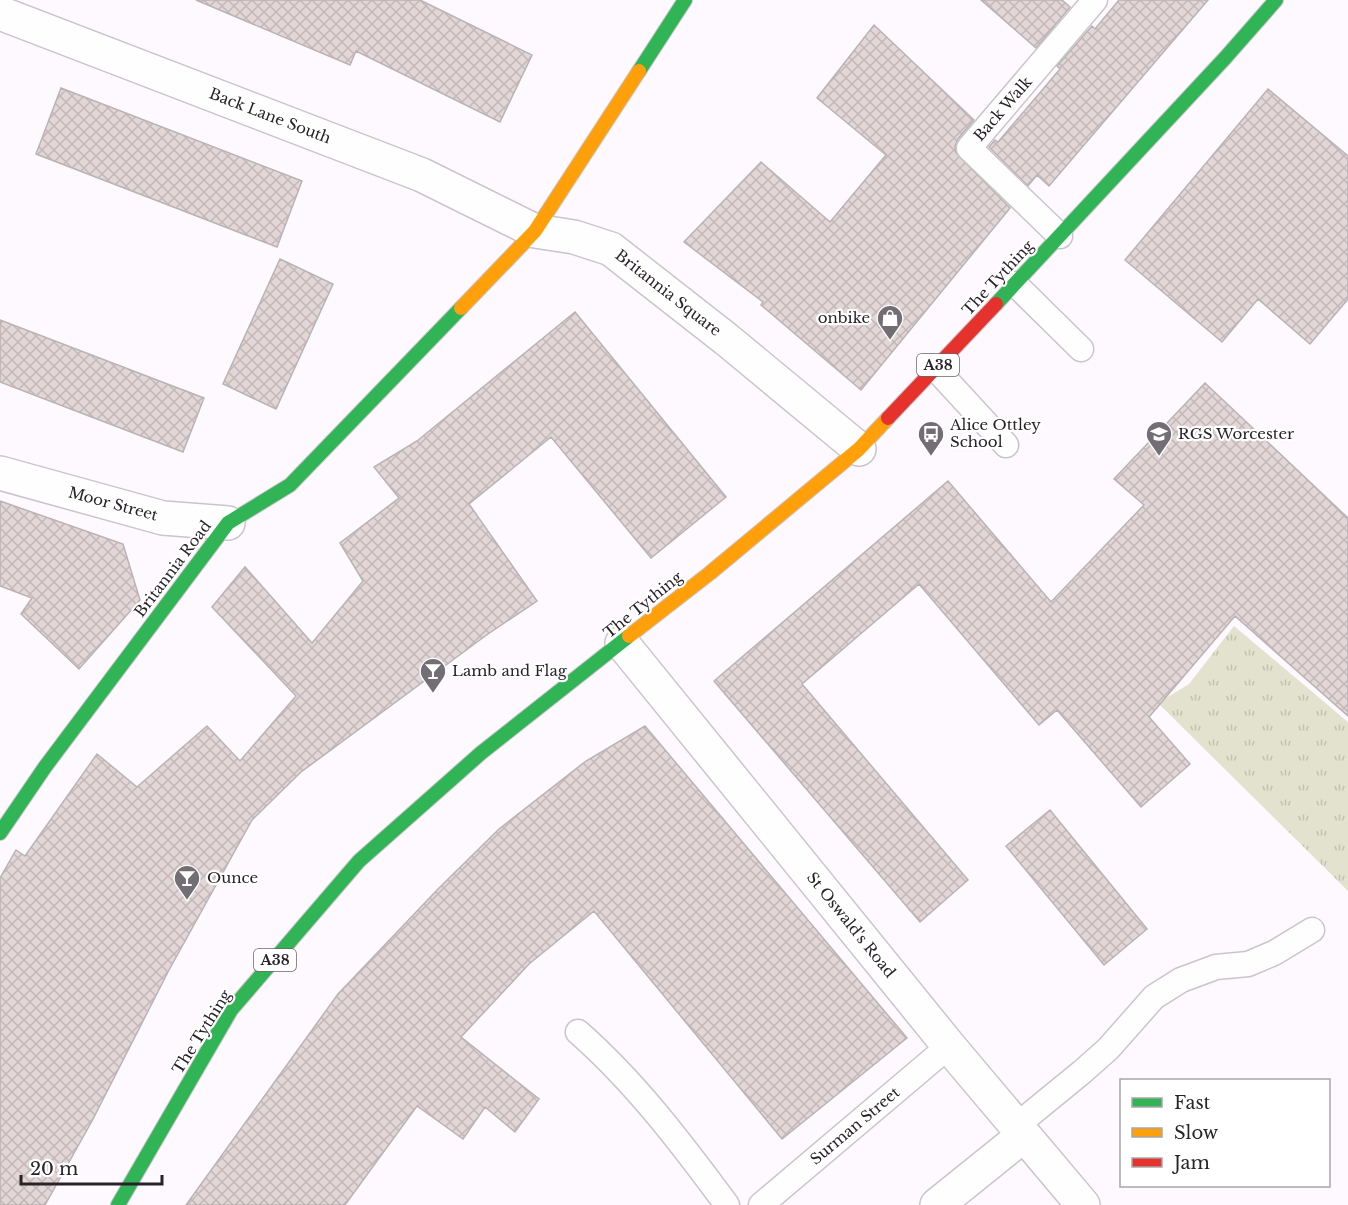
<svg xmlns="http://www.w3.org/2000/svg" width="1348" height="1205" font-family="'Libre Baskerville',serif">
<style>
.park{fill:url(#park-tufts)}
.building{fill:url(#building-cross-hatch);stroke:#b9b3b4;stroke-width:1.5}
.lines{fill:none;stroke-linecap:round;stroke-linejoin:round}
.lane-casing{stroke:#cac5cb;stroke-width:27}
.street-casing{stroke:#cac5cb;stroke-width:36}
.fast-casing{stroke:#cac5cb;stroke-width:16}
.slow-casing{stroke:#cac5cb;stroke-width:16}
.jam-casing{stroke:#cac5cb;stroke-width:16}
.lane{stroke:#fffeff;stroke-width:24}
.street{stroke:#fffeff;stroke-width:33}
.fast{stroke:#30b455;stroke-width:14}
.slow{stroke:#ff9f0a;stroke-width:14}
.jam{stroke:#e5322d;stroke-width:14}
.labels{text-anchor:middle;stroke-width:4.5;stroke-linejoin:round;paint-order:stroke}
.shield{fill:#fff;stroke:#696569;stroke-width:1.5}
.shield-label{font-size:14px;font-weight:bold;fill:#292329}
.street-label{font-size:15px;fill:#292329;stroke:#fff}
.poi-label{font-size:15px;fill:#292329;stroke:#fff;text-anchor:start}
</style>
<defs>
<pattern id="park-tufts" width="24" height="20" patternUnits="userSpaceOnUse" patternTransform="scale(1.5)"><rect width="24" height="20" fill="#e3e2ce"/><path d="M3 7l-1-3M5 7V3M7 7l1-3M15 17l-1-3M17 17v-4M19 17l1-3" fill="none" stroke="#c3c2b1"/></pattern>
<pattern id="building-cross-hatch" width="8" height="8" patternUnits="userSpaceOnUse" patternTransform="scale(1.5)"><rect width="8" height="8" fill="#e3d6d6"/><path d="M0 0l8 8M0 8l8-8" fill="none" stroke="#c3b7b8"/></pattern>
</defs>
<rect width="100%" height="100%" fill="#fdf9fe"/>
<path class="park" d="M1234 626 1348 722V891L1158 703 1189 684Z"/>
<path class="building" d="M196 0H420L532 55 500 122 356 51 350 65Z
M981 0H1062L1070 7 1036 48Z
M1119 0H1208L1049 186 1037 175 1028 186 989 147 995 140 998 142 1060 69 1057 66 1092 26 1095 29Z
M874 25 974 120 958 139 955 146 956 153 1010 208 861 390 761 305 763 302 684 242 761 162 830 222 886 155 817 98Z
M61 88 302 181 277 247 36 154Z
M1268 89 1348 156V299L1310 344 1258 299 1222 342 1125 260Z
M280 259 333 284 276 409 223 384Z
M575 312 726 497 651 558 551 437 469 504 537 601 488 634 301 772 252 820 169 970 92 1121 45 1205H0V878L16 850 25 856 97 754 137 787 207 726 240 761 296 696 212 607 245 567 312 643 363 581 340 543 399 498 374 467 417 441Z
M0 320 204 398 183 452 0 382Z
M1205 383 1348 518V716L1235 616 1149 717 1190 764 1141 807 1057 710 1039 725 919 584 802 684 968 880 920 922 714 681 948 481 1051 602 1144 505 1114 479Z
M0 501 123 544 140 600 79 669 21 614 32 598 0 586Z
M645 726 907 1038 782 1139 594 911 529 964 461 1037 539 1099 515 1132 485 1107 463 1139 417 1106 345 1205H186L338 994 438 889 499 829 586 761Z
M1050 810 1147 929 1104 965 1006 846Z"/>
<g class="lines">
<g class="lane-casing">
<path id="lane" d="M1060 236 969 148 1095 0
M1015 284 1081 349
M935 368 1006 445
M578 1032C635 1082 682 1144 727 1205
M1016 1126 1082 1072 1108 1049 1154 997 1181 980 1216 967 1248 964 1274 953 1312 930
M761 1205 949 1046"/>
</g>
<g class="street-casing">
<path id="street" d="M0 13 422 175 535 231 574 237 611 249 726 339 859 449
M0 473 163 518 228 523
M622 643 949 1046 1083 1205
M937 1205 1024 1135"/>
</g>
<g class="fast-casing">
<path id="fast" d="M639 71 685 0
M996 304 1226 57 1276 0
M0 833 45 767 228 523 290 485 461 308
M118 1205 231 1010 359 861 481 753 629 636"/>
</g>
<g class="slow-casing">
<path id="slow" d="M461 308 535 231 639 71
M629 636 710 573 859 449 888 418"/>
</g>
<g class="jam-casing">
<path id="jam" d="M888 418 996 304"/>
</g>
<use href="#lane" class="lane"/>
<use href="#street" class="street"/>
<use href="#fast" class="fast"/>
<use href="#slow" class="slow"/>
<use href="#jam" class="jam"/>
</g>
<defs>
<g id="shop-pin" transform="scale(1.35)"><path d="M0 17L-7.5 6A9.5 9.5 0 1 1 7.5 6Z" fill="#736e74" stroke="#fff"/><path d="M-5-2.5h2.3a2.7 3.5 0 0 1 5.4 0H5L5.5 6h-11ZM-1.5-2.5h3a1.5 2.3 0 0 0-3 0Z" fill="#fff"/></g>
<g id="bus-pin" transform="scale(1.35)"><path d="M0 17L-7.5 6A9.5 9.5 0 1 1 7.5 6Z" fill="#736e74" stroke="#fff"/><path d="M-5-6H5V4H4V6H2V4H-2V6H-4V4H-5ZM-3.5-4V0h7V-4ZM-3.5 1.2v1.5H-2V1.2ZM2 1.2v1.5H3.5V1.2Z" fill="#fff"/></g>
<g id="school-pin" transform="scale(1.35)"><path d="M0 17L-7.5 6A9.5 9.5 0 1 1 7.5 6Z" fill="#736e74" stroke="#fff"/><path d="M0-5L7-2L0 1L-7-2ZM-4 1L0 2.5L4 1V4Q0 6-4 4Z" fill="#fff"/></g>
<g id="bar-pin" transform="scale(1.35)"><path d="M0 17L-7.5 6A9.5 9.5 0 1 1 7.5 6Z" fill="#736e74" stroke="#fff"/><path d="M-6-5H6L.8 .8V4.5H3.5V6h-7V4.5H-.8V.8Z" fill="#fff"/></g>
</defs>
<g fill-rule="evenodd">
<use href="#shop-pin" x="890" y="318"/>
<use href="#bus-pin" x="931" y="434"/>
<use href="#school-pin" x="1159" y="434"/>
<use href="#bar-pin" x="433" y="671"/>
<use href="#bar-pin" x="187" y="878"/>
</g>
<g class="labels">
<g class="shield">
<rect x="917" y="354" width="42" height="22" rx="4.5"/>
<rect x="254" y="949" width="42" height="22" rx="4.5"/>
</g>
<g class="shield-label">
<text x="938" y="370">A38</text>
<text x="275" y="965">A38</text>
</g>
<g class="street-label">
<text transform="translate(1003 109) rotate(-49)" y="5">Back Walk</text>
<text transform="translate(270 116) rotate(21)" y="5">Back Lane South</text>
<text transform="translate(998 278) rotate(-47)" y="5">The Tything</text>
<text transform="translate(668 293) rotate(38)" y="5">Britannia Square</text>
<text transform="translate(113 504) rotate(15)" y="5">Moor Street</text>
<text transform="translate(173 569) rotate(-53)" y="5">Britannia Road</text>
<text transform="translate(643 605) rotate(-39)" y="5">The Tything</text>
<text transform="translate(851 925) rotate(51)" y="5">St Oswald's Road</text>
<text transform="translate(202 1032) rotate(-58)" y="5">The Tything</text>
<text transform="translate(855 1126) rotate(-40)" y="5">Surman Street</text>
</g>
<g class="poi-label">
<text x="870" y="323" text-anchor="end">onbike</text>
<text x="950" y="430">Alice Ottley<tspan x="950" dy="17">School</tspan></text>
<text x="1178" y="439">RGS Worcester</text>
<text x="452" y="676">Lamb and Flag</text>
<text x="207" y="883">Ounce</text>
</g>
</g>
<rect x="1120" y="1079" width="210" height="108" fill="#ffffff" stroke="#a9a7a9" stroke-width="1.5"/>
<rect x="1132" y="1098" width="30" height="9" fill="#30b455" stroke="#a9a7a9" stroke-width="1.5"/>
<text x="1174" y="1109" font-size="18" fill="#292329">Fast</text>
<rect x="1132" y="1128" width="30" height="9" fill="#ff9f0a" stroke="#a9a7a9" stroke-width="1.5"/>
<text x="1174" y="1139" font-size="18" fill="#292329">Slow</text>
<rect x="1132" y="1158" width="30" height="9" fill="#e5322d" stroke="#a9a7a9" stroke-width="1.5"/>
<text x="1174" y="1169" font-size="18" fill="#292329">Jam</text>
<path d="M21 1175v9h141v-9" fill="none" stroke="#292329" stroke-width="3"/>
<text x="30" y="1175" font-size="18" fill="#292329" stroke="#ffffff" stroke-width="4.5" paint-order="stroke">20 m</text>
</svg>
